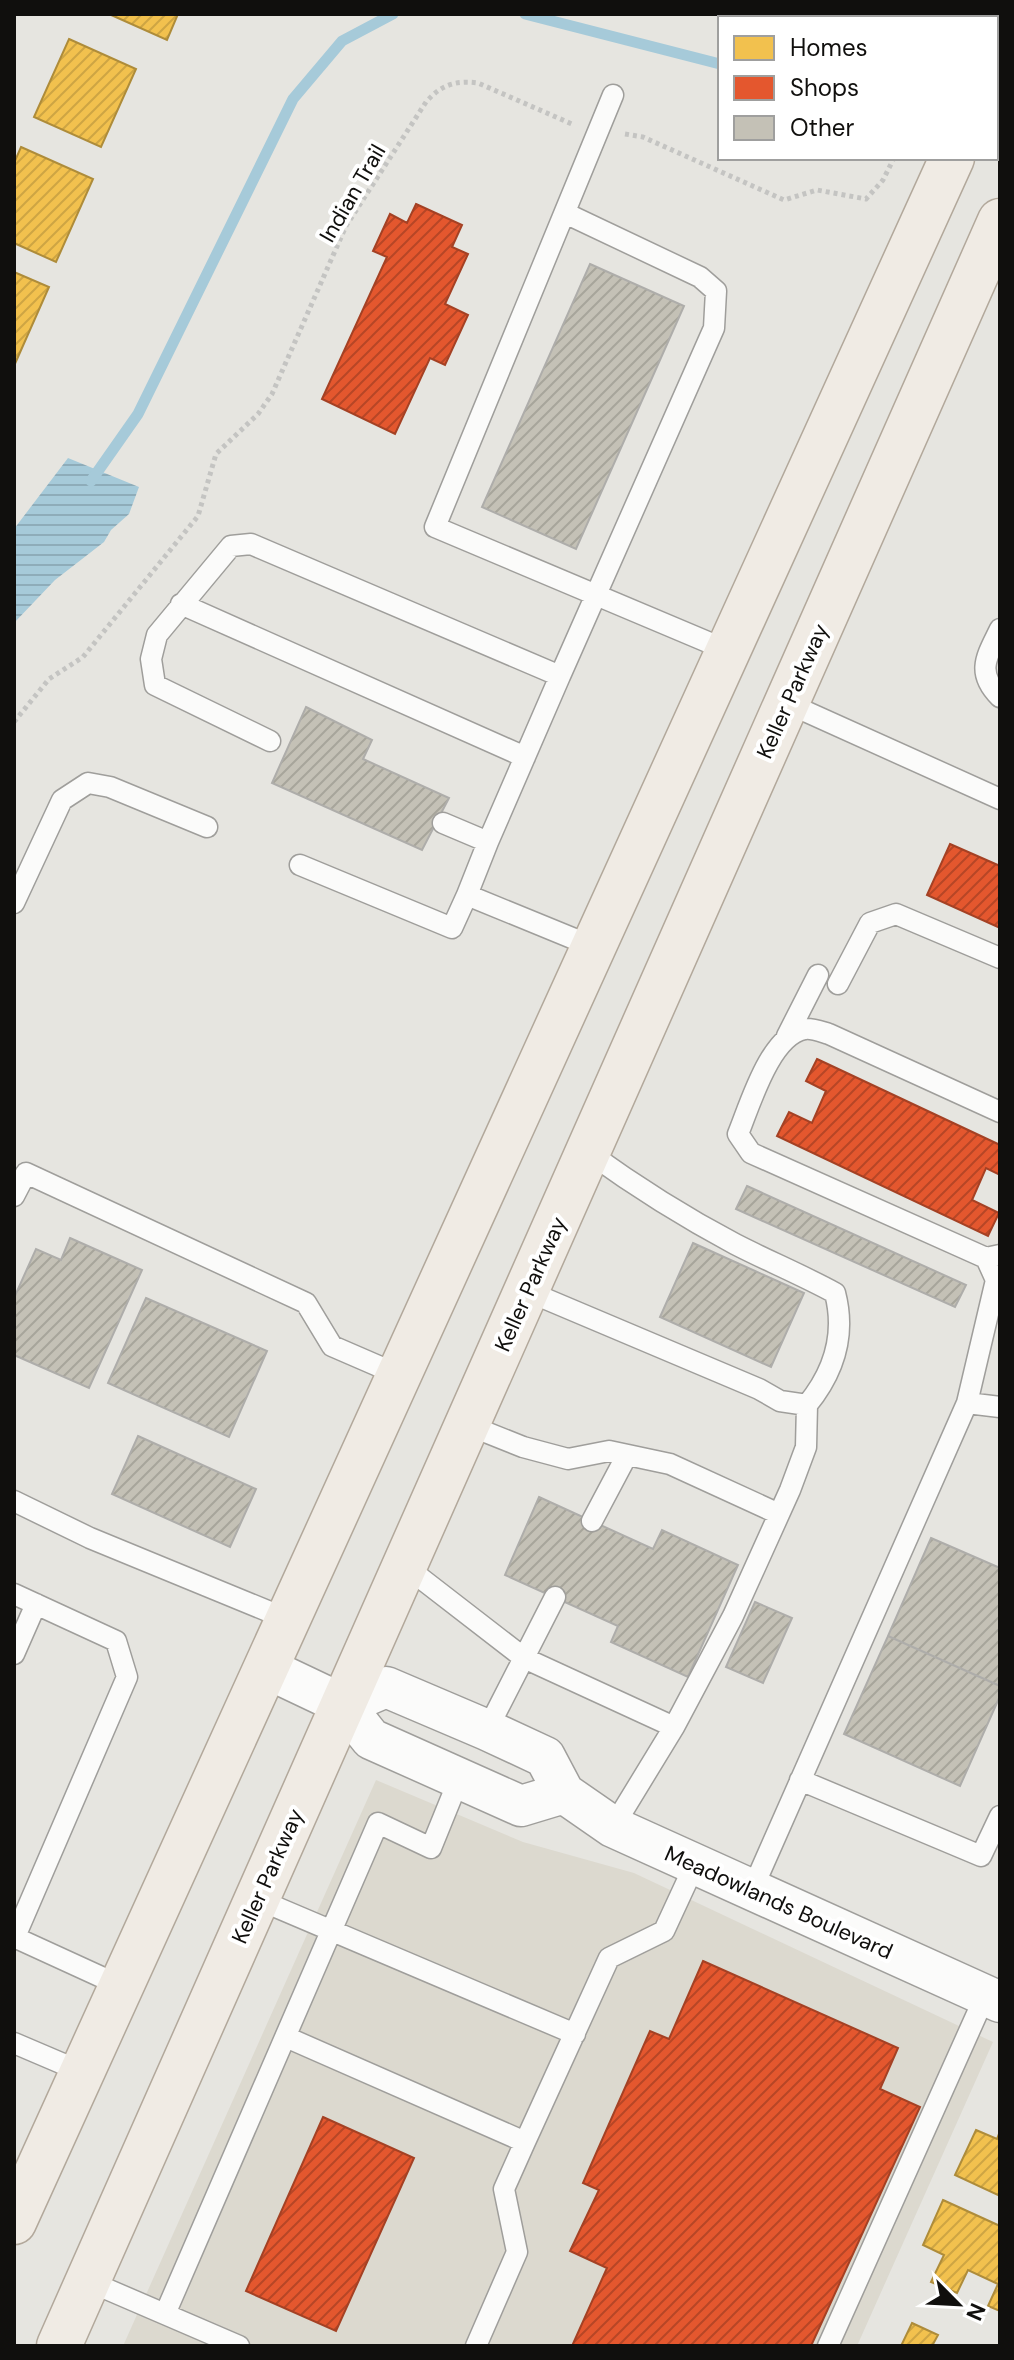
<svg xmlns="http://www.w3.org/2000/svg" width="1014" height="2360" font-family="'DM Sans',sans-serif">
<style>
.built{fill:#dcd9cf}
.water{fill:url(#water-rules)}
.homes{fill:url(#homes-hatch);stroke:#ae8c3a;stroke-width:2}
.shops{fill:url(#shops-hatch);stroke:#a44124;stroke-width:2}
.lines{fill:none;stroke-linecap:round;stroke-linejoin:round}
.stream{stroke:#a6cad9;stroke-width:11}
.building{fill:url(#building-hatch);stroke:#aeadaa;stroke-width:2}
.service-casing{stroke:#9f9e9b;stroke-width:23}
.minor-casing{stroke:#9f9e9b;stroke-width:43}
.primary-casing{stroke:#b2a89b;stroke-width:47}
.path{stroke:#c4c4c2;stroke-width:5;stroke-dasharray:4 4;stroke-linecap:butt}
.service{stroke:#fbfbfa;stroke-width:20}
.minor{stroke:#fbfbfa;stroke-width:40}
.primary{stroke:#f0ebe4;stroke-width:44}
.labels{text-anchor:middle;stroke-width:8;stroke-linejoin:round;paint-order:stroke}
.street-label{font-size:22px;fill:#100f0d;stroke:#fff}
</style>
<defs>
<pattern id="water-rules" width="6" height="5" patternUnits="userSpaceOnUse" patternTransform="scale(2)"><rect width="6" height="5" fill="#a6cad9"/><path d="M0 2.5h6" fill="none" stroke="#8eacb9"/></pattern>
<pattern id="homes-hatch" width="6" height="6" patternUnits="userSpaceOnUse" patternTransform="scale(2)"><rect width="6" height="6" fill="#f2c14e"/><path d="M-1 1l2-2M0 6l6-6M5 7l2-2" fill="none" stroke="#cea543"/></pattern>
<pattern id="shops-hatch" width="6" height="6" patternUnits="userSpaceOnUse" patternTransform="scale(2)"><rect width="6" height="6" fill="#e4572e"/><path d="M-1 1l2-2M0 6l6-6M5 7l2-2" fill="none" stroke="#b74626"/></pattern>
<pattern id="building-hatch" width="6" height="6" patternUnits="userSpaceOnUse" patternTransform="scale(2)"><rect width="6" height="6" fill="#c4c1b6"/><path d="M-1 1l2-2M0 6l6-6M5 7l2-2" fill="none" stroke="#a7a59b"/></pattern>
</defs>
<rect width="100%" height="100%" fill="#e6e5e0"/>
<path class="built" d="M376 1780 523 1842 634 1873 993 2042 857 2346H123Z"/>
<path class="water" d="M68 458 139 487 129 514 111 530 104 542 55 580 14 623V529Z"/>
<path class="homes" d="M109 14H178L167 40Z
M69 39 136 69 101 147 34 117Z
M21 147 93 179 56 262 14 243V163Z
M14 272 49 287 14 366Z
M976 2130 997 2139 1000 2131V2196L955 2175Z
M943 2200 1000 2226V2311L988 2306 998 2284 968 2270 957 2293 931 2282 944 2255 923 2245Z
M912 2323 938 2335 932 2346H901Z"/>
<path class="shops" d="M416 204 462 225 452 247 468 254 445 304 468 315 445 365 430 358 395 434 322 399 387 257 373 251 390 214 407 223Z
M950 844 1000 866V928L927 895Z
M817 1059 1000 1145V1175L986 1168 972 1200 999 1213 988 1236 777 1136 789 1112 812 1123 826 1091 806 1081Z
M703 1961 898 2048 880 2089 920 2107 811 2346H572L607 2268 570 2251 599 2190 583 2183 650 2031 669 2039Z
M323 2117 414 2158 336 2331 246 2291Z"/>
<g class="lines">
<path class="stream" d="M525 14 720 64
M91 481 138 414 293 99 342 41 393 14"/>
</g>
<path class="building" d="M590 264 684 306 576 549 482 507Z
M306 707 372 740 363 759 449 798 422 850 272 783Z
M747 1186 966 1285 955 1307 736 1209Z
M70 1238 142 1270 89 1388 14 1355V1298L36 1249 61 1260Z
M693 1243 804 1293 771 1367 660 1317Z
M146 1298 267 1351 229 1437 108 1383Z
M138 1436 256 1489 230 1547 112 1494Z
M539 1497 653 1549 662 1530 738 1565 688 1677 611 1642 618 1626 505 1575Z
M931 1538 1000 1568V1686L888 1636Z
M755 1602 792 1618 763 1683 726 1667Z
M888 1636 1000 1686V1696L960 1786 844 1734Z"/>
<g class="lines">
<g class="service-casing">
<path id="service" d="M613 95 435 527 729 651
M181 604 525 757
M1000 629C987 656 975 672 1000 697
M787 703 1000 799
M270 741 155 685 151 659 157 635 231 546 251 544 560 676 714 328 716 291 700 277 565 213
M443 823 488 842 467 895
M488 842 560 676
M300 865 452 928 467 895 594 947
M14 903 62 800 88 783 110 787 207 827
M838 984 870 923 896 914 1000 958
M787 1036 818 975
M1000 1112 829 1034C822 1032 812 1028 805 1029 770 1035 750 1105 738 1134L751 1153 986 1258 1000 1255
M14 1196 26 1173 306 1303 332 1346 399 1375
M527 1291 759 1389 780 1401 807 1405C834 1372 846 1335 835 1293 802 1275 768 1261 735 1244 684 1217 635 1186 588 1152
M967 1403 996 1280 986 1258
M468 1425 523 1447 568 1459 609 1451 670 1464 779 1514
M14 1501 90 1538 287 1619
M592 1521 627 1455
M405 1566 524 1658 674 1727
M14 1594 116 1641 127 1677 14 1939
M14 1654 36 1604
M487 1730 555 1597
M800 1780 981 1856 1000 1816
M613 1827 674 1727 733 1616 790 1490 806 1447 807 1405
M752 1890 967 1403 1000 1407
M257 1899 575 2034
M14 1937 121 1986
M286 2037 525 2142
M14 2043 82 2072
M88 2281 239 2346
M165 2314 378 1823 431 1848 459 1779
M476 2346 517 2252 504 2189 525 2142 609 1958 664 1931 695 1864
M828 2346 985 1996"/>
</g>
<g class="minor-casing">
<path id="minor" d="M266 1668 344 1705 371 1739 521 1806 564 1793
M344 1705 386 1687 487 1730 545 1757 564 1793 613 1827 1000 2002"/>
</g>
<g class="primary-casing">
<path id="primary" d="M996 60 1000 51
M14 2222 952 158
M59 2346 1000 221"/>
</g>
<path class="path" d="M625 134 643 137 784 200 817 190 866 199 883 180 894 158
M14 722 49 679 83 657 198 516 216 454 258 414 272 394 346 226 426 102C441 85 455 80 478 83L572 124"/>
<use href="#service" class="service"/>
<use href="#minor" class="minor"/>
<use href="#primary" class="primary"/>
</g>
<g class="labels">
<g class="street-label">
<text transform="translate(352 193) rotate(-60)" y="8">Indian Trail</text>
<text transform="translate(792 691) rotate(-66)" y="8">Keller Parkway</text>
<text transform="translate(530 1284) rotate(-66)" y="8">Keller Parkway</text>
<text transform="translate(267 1876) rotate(-66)" y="8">Keller Parkway</text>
<text transform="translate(779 1902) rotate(24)" y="8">Meadowlands Boulevard</text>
</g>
</g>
<rect width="1014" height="2360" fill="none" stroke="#100f0d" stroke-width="32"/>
<rect x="718" y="16" width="280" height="144" fill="#ffffff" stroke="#9f9f9e" stroke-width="2"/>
<rect x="734" y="36" width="40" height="24" fill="#f2c14e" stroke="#9f9f9e" stroke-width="2"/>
<text x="790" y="56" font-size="24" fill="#100f0d">Homes</text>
<rect x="734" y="76" width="40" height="24" fill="#e4572e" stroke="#9f9f9e" stroke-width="2"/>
<text x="790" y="96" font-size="24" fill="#100f0d">Shops</text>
<rect x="734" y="116" width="40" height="24" fill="#c4c1b6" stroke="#9f9f9e" stroke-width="2"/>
<text x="790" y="136" font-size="24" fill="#100f0d">Other</text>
<g transform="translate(958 2304) rotate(114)" stroke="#ffffff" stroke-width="6" paint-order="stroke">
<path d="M0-6L14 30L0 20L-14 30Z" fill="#100f0d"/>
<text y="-12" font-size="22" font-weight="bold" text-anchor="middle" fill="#100f0d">N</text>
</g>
</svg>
